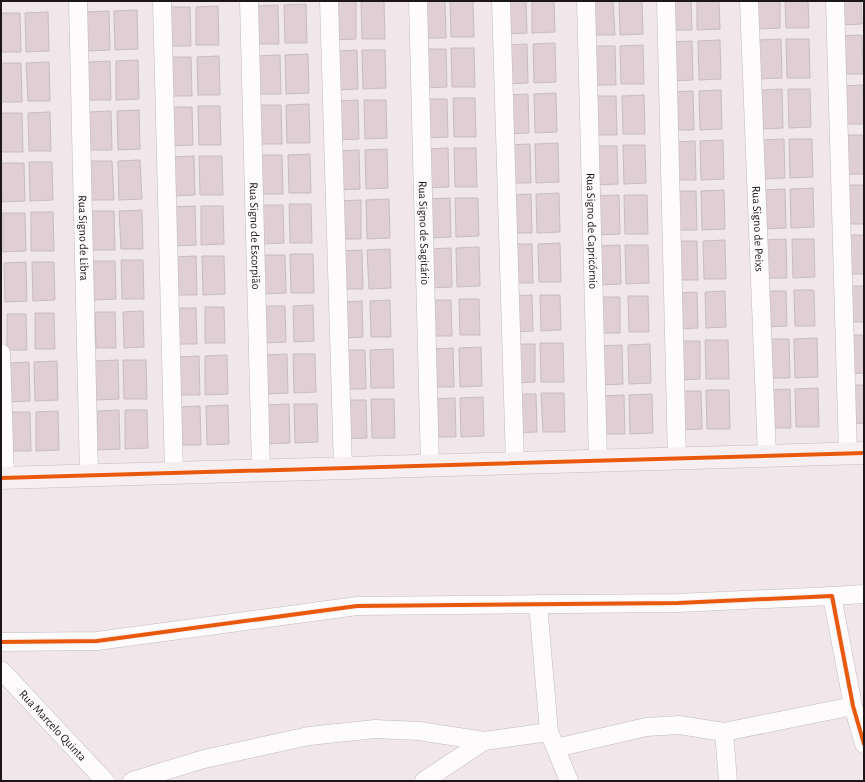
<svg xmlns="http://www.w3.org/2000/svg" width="865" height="782" font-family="'Alegreya Sans',sans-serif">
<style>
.building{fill:#dfced4;stroke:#c7bdc1}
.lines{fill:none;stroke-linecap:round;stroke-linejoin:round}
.street-casing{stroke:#c4bbbe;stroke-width:19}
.secondary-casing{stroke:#c4bbbe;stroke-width:23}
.street{stroke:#fdfbfc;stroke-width:18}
.secondary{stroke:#f5eff2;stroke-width:22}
.cycleway-casing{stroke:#fdf0f5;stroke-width:6}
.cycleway{stroke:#e8590c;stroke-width:4}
.labels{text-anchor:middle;stroke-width:3;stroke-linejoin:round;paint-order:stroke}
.street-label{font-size:12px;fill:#1d1619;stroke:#fdf0f5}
</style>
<rect width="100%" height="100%" fill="#f1e6ea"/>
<path class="building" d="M333 1H356V39L334 40Z
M361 1H384L385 39H362Z
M422 1H445L446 38H423Z
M450 1H473L474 37H451Z
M504 1H526L527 33 504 34Z
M532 1H554L555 32 532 33Z
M591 1H613L615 35H592Z
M619 1H642L643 34 620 35Z
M669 1H691L692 30H669Z
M697 1H719L720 29 697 30Z
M757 1H780V28L758 29Z
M785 1H808L809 28H786Z
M839 1H861L862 24 839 25Z
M306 4 307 43H285L284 5Z
M278 5 279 44H257L256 6Z
M218 6 219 45H196V7Z
M168 7H190L191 46H168Z
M137 10 138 49 115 50 114 11Z
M109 11 110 50 87 51 86 12Z
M48 12 49 51 26 52 25 13Z
M1 13H20L21 52H1Z
M862 35 863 74H841L840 36Z
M781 39 782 78 759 79 758 40Z
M786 39H809L810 78H787Z
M720 40 721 79 699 80 698 41Z
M692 41 693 80 671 81 670 42Z
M555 43 556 82 534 83 533 44Z
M527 44 528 83 506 84 505 45Z
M643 45 644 84H621L620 46Z
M592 46H615L616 85H593Z
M451 48H474L475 87H452Z
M423 49H446L447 87 424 88Z
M357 50 358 89 335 90 334 51Z
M362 50H385L386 88 363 89Z
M308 54 309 93 286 94 285 55Z
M280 55 281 94H258L257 56Z
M219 56 220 95H198L197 57Z
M169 57H191L192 96H170Z
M138 60 139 99 116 100V61Z
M110 61 111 100H88V62Z
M49 62 50 101H28L26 63Z
M1 63H21L22 102H1Z
M863 85 864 124H842L841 86Z
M782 89 783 128 761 129 760 90Z
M788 89H810L811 127 789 128Z
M721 90 722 129 700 130 699 91Z
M693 91 694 130H672L671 92Z
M556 93 557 132 535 133 534 94Z
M528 94 529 133 507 134 506 95Z
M644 95 645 134H623L622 96Z
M594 96H616L617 135H595Z
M453 98H475L476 137H454Z
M425 99H447L448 137 426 138Z
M358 100 359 139 337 140 336 101Z
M364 100H386L387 138 365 139Z
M309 104 310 143H287L286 105Z
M258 105H281L282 144H259Z
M198 106H220L221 145H199Z
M170 107H192L193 145 171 146Z
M139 110 140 149 118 150 117 111Z
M111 111 112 150H90L89 112Z
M50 112 51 151H29L28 113Z
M1 113H22L23 152H1Z
M842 135H864V174H843Z
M784 139 785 178 762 179 761 140Z
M789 139H812L813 177 790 178Z
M723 140 724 179 701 180 700 141Z
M695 141 696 180H673L672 142Z
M558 143 559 182 536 183 535 144Z
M530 144 531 183H508L507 145Z
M623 145H645L646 183 624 184Z
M595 146H617L618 184 596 185Z
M448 148 449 187 427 188 426 149Z
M454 148H476L477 187H455Z
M387 149 388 188 366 189 365 150Z
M359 150 360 189 338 190 337 151Z
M310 154 311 193H289L288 155Z
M260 155H282L283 194H261Z
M194 156 195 195 172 196 171 157Z
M199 156H222L223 195H200Z
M140 160 142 199 119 200 118 161Z
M90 161H112L114 200H91Z
M29 162H52L53 200 30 201Z
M1 163H24L25 201 2 202Z
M843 185H864V224H845Z
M813 188 814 227 791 228 790 189Z
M785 189 786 228 763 229 762 190Z
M724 190 725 229 702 230 701 191Z
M673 191H696L697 230H674Z
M559 193 560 232 537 233 536 194Z
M531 194 532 233H509L508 195Z
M619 195 620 234 597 235 596 196Z
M624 195H647L648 234H625Z
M450 198 451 237 428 238 427 199Z
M455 198H478L479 236 456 237Z
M389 199 390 238 367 239 366 200Z
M361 200V239H339L338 201Z
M289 204H311L312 243H290Z
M261 205H283L284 243 262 244Z
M195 206 196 245 173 246 172 207Z
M201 206H223L224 244 201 245Z
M142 210 143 249H121L119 211Z
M91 211H114L115 250H92Z
M31 212H53L54 251H31Z
M3 213H25L26 251 3 252Z
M845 235H864V274H846Z
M786 239 787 278H765L764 240Z
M792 239H814L815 277 793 278Z
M725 240 726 279H704L703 241Z
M675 241H697L698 280H676Z
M560 243 561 282H539L538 244Z
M510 244H532L533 283H511Z
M620 245 621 284 598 285 597 246Z
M625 245H648L649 283 626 284Z
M479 247 480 286 457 287 456 248Z
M451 248 452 287 429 288 428 249Z
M390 249 391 288 369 289 367 250Z
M362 250 363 289H341L339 251Z
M290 254H313L314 293H291Z
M262 255H285L286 293 263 294Z
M196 256 197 295H175L174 257Z
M202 256H224L225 294 203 295Z
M121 260H143L144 299H122Z
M92 261H115L116 299 94 300Z
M26 262 27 301 5 302 4 263Z
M32 262H54L55 300 33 301Z
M847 286H864V322H848Z
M794 290H814L815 326H795Z
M725 291 726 327 706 328 705 292Z
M766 291H786L787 326 767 327Z
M697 292 698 328 678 329 677 293Z
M532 295 533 331 513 332 512 296Z
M540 295H560L561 330 541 331Z
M628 296H648L649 332H629Z
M600 297H620V333H601Z
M459 299H479L480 335H460Z
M390 300 391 337H371L370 301Z
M431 300H451L452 336H432Z
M362 301 363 337 343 338 342 302Z
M313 305 314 341 294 342 293 306Z
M265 306H285L286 342 266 343Z
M205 307H224L225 343H205Z
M177 308H196L197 344H177Z
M143 311 144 347 124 348 123 312Z
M95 312H115L116 348H96Z
M35 313H54L55 349H35Z
M7 314H26L27 350H7Z
M847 335H864V373L848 374Z
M817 338 818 377 795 378 794 339Z
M766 339H789L790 378H767Z
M705 340H728L729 379H706Z
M677 341H700V379L678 380Z
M540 343H563L564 382H541Z
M512 344H535V382L513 383Z
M650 344 651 383 629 384 628 345Z
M622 345 623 384 601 385 600 346Z
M481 347 482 386 460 387 459 348Z
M453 348 454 387H432L431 349Z
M393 349 394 388H371L370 350Z
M342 350H365L366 389H343Z
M287 354 288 393 266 394 265 355Z
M293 354H315L316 392 294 393Z
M227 355 228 394 205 395V356Z
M199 356 200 395H177V357Z
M118 360 119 399 96 400 95 361Z
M123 360H146L147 399H124Z
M57 361 58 400 35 401 34 362Z
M29 362 30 401 7 402 6 363Z
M849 385H864V423L850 424Z
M818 388 819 427H796L795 389Z
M790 389 791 428H768L767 390Z
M706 390H729L730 429H707Z
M678 391H701L702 429 679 430Z
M541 393H564L565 432H543Z
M513 394H536L537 432 514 433Z
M652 394 653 433 630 434 629 395Z
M624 395 625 434H602L601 396Z
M483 397 484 436 461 437 460 398Z
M455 398 456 437H433L432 399Z
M371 399H394L395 438H372Z
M343 400H366L367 438 344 439Z
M289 404 290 443 267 444 266 405Z
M294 404H317L318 442 295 443Z
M228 405 229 444 207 445 206 406Z
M200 406 201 445H179L178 407Z
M119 410 120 449 97 450V411Z
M125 410H147L148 448 125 449Z
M58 411 59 450 36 451V412Z
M8 412H30L31 451H8Z"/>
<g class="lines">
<g class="street-casing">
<g id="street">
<path id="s1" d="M78 1 89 475"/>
<path d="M162 1 174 473"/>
<path id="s2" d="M249 1 261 470"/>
<path d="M329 1 343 468"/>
<path id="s3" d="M418 1 430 466"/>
<path d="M501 1 515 463"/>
<path id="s4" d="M586 1 598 461"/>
<path d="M666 1 677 459"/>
<path id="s5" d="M749 1 767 456"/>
<path d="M835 1 848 454"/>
<path d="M1 353 5 477"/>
<path d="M832 596 864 594"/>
<path d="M538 604 549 732 569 781"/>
<path d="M1 642 97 641 357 606 678 603 832 596 853 706 864 744"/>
<path id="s6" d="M1 670 105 781"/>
<path d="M724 732 728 781"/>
<path d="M556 748 646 727 679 725 724 732 853 706"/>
<path d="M132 781 204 759 309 736 375 729 419 731 484 741 549 732"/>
<path d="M424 781 484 741"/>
</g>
</g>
<g class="secondary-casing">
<path id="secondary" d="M1 478 864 453"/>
</g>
<use href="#street" class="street"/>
<use href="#secondary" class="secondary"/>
<g class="cycleway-casing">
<path id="cycleway" d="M1 478 864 453
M1 642 97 641 357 606 678 603 832 596 853 706 864 744"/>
</g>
<use href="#cycleway" class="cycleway"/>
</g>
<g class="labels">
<g class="street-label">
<text dy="4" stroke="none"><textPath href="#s5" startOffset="228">Rua Signo de Peixs</textPath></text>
<text dy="4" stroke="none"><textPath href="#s4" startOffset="230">Rua Signo de Capricórnio</textPath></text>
<text dy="4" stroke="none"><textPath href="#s3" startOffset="232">Rua Signo de Sagitário</textPath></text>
<text dy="4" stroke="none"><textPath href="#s2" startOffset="235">Rua Signo de Escorpião</textPath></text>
<text dy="4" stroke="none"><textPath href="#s1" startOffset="237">Rua Signo de Libra</textPath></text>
<text dy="4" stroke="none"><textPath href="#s6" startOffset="76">Rua Marcelo Quinta</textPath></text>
</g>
</g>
<rect width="865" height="782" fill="none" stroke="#1d1619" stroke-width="4"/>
</svg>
